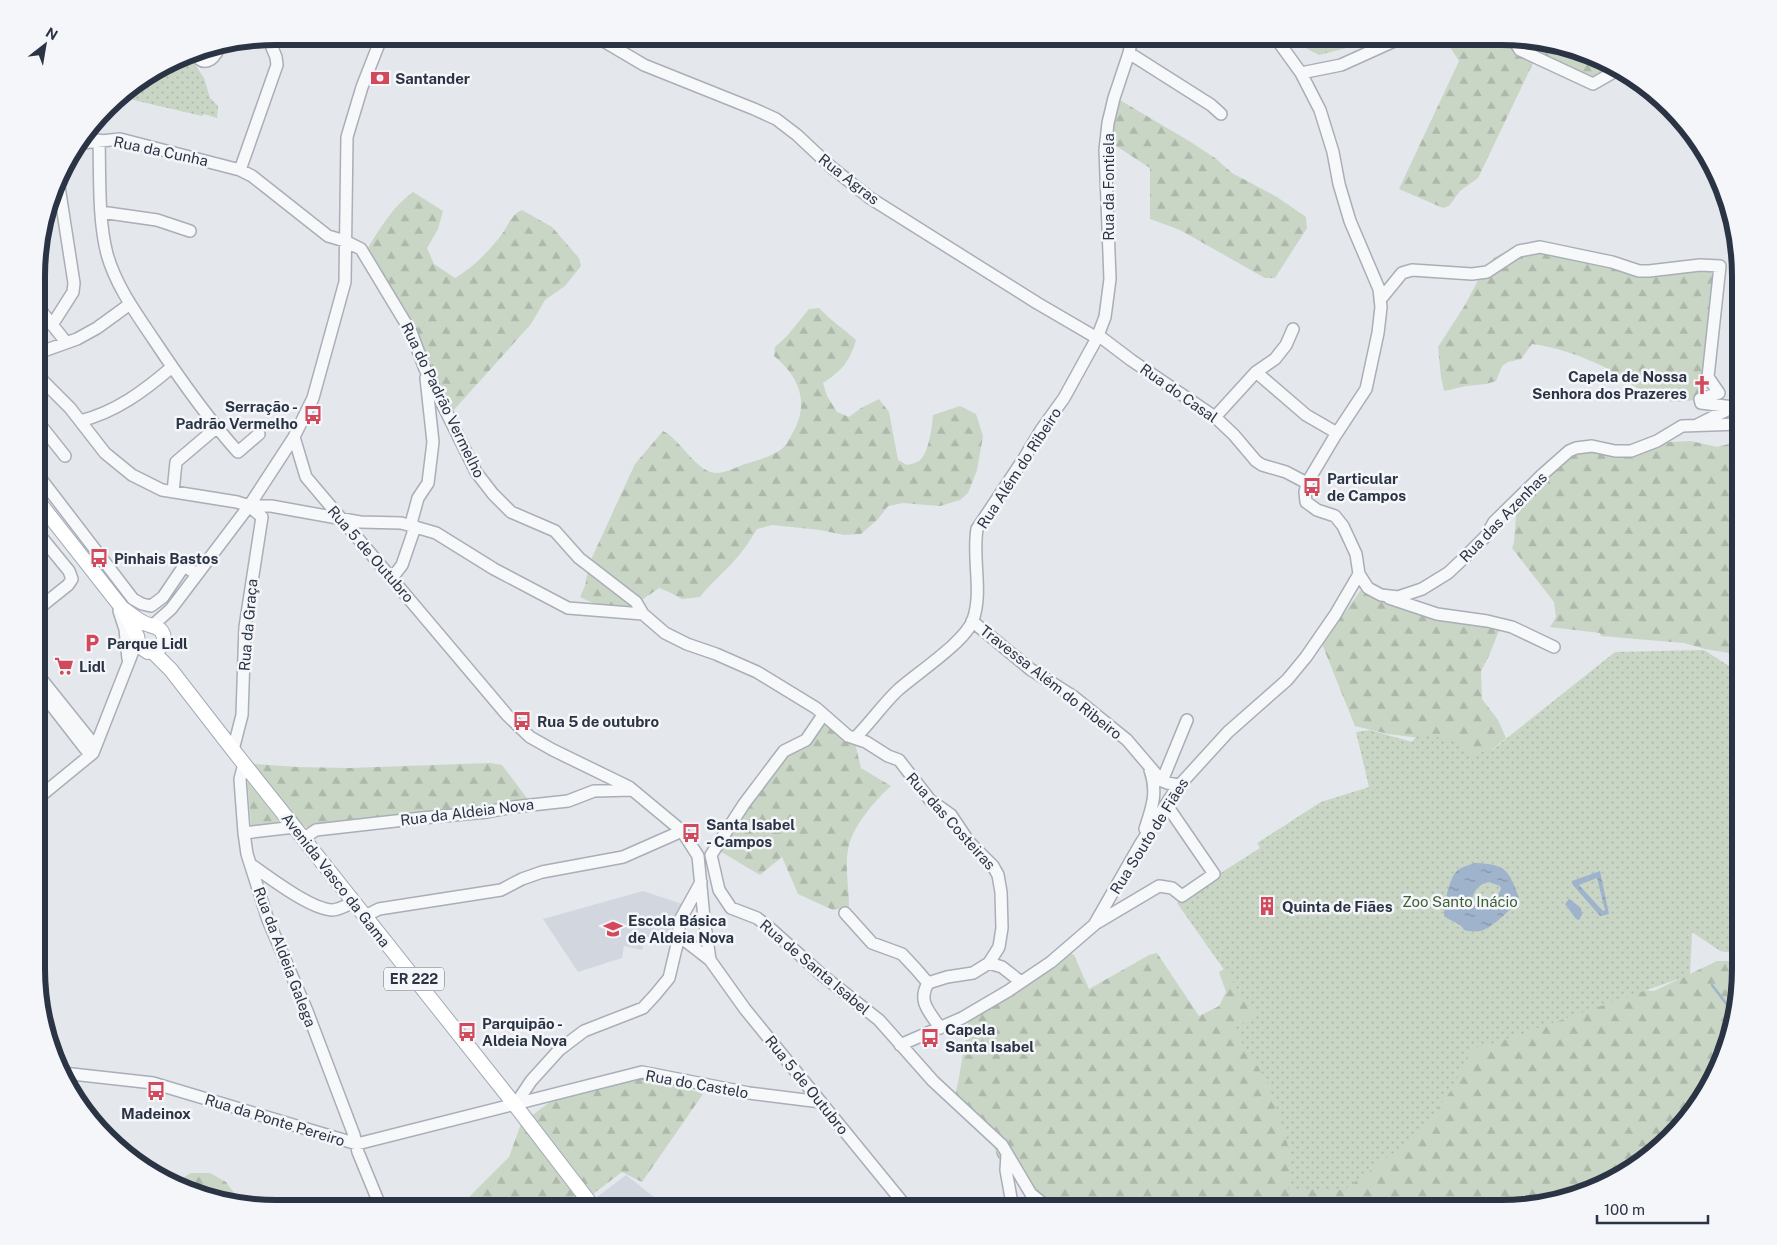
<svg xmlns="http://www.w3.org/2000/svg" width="1777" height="1245" font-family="'Public Sans',sans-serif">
<defs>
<pattern id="forest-firs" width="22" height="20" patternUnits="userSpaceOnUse" patternTransform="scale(1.25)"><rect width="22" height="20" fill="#c9d6c5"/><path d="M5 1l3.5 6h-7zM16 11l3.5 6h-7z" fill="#adb8ab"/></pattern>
<pattern id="park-dots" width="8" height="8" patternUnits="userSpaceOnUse" patternTransform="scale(1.25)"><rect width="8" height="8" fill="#c9d6c5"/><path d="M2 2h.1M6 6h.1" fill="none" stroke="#adb8ab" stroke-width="1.8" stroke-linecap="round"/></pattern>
<pattern id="water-ripples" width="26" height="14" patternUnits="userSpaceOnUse" patternTransform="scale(1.25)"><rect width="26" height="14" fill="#9fb4cc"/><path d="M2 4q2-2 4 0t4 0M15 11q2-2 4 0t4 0" fill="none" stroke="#8293a7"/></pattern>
</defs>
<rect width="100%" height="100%" fill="#e4e7ec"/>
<path fill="#d2d6de" d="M643 891 685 905 673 944 646 937 642 950 624 946 622 958 578 972 543 919Z
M626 1175 668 1208H605L597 1197Z"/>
<path fill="url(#forest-firs)" d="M1285 37H1390L1319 55Z
M1484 37H1516L1578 49 1627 75 1619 77 1593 89 1565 78 1534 61 1478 178 1460 191 1449 206 1443 208 1399 189 1459 61 1448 44 1473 41Z
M1108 93 1189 141 1215 158 1232 173 1277 197 1306 217 1307 228 1275 278H1265L1180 230 1150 219V168L1110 142C1110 129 1105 103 1108 93Z
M413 192 443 211 438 229 427 248 434 264 455 278C474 267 489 251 502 234 509 224 511 215 522 210L552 227 579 258 581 266 565 286 545 300 531 324 452 412 397 297 365 253C378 231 392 207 413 192Z
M1518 246 1651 274 1709 267 1720 294 1708 369 1703 391 1698 399C1651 411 1635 381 1598 364 1576 354 1555 347 1532 344L1521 359 1508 362 1502 366 1496 381 1486 384 1466 386 1444 391 1441 377 1438 347 1465 305 1485 267 1495 257Z
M819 308C830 320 844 329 856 340 849 363 842 370 823 383L827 396 837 412 849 417 861 408 879 399 889 412 898 460 907 465C911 464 916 463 919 461 929 454 932 426 933 415L960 406 976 414 983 436 977 470 968 493 960 500 940 506 903 503 888 506 878 519 861 534 844 535 820 530 772 525 757 529C750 540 743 552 733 562 722 574 710 584 700 597L682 599 669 592 659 588C651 594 631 608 621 609 607 609 592 603 580 597L585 586 589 564 635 464 663 431C680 439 697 473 716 473 726 473 736 467 745 464 758 460 774 456 784 447 787 443 790 438 792 434 810 404 800 377 774 356L775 347 787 336 809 309Z
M1691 441 1717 447 1740 441V655L1705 649 1684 643 1601 636 1600 633 1550 627 1556 617 1554 602 1512 548 1514 543 1517 501 1535 472 1548 461 1559 453 1575 447 1643 451 1670 442Z
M1366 583 1435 616 1500 628 1488 658 1481 671 1482 699 1498 720 1506 738 1466 771 1444 741 1388 734 1355 726 1322 644Z
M820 717 854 739 861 768 891 786C876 799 854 825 849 845 844 864 849 887 849 907L833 910 798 894 782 857 760 875 718 850 771 776Z
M490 763 502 765 530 802 460 811 306 827 251 825 247 778 255 764 297 767 349 768Z
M1065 951 1074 955 1089 989 1149 955 1157 953 1199 1016 1219 1006 1226 992 1219 972 1243 957 1654 991 1717 961H1740V984L1728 1046 1691 1115 1607 1184 1501 1209H1051L1005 1167 997 1156 993 1143 978 1131 953 1105 958 1083 970 1013Z
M638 1078 681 1086 703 1094 642 1182 622 1172 593 1194 604 1208H464L461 1205 509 1157 521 1124 551 1101Z
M191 1173H210L226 1182 242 1204 199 1196 171 1181 179 1180Z
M798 1198 817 1204 825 1208H782Z"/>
<path fill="url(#park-dots)" d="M189 53 188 54 204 78 210 98 218 106 217 118 204 114 202 116 129 99 132 87 185 54Z
M1704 650 1740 673V954L1720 951 1692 932 1690 975 1498 1042 1470 1049 1453 1088 1421 1131 1400 1148 1344 1190 1288 1189 1291 1156 1281 1122 1267 1081 1233 1029 1256 1015 1177 903 1183 897 1260 848 1257 843 1321 802 1369 787 1356 732 1370 730 1412 742 1419 734 1461 741 1467 755 1492 750 1615 652Z"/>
<path fill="url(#water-ripples)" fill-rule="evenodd" d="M1475 863C1507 864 1508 870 1519 897 1515 907 1491 929 1480 931 1475 932 1469 931 1464 930 1460 922 1451 922 1444 916 1444 905 1449 878 1457 871 1461 867 1470 865 1475 863ZM1489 882 1500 886 1501 889C1498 894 1496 901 1492 904 1485 911 1474 909 1471 901 1475 890 1477 885 1489 882Z
M1600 871 1609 914 1600 916 1572 884V881ZM1597 878 1605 910 1603 911 1579 885Z
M1569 899 1571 900 1581 908 1582 915 1579 920 1576 919 1565 904Z"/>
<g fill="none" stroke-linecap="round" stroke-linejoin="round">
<path stroke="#9fb4cc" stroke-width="2.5" d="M1712 985 1734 1014"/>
<g stroke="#a9aeb7" stroke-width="14">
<path id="minor" d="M595 36 644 65 754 109 776 119 797 135 830 166 870 198 1037 303 1097 338
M1512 37 1520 50 1593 84 1614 72 1611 66
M194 52C203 68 213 61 219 48
M1129 53 1211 105 1221 114
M1301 73 1341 65 1403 37
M99 140C100 176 98 219 107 254 116 286 136 313 154 340 180 379 207 418 238 452L259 434
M82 143 120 139 240 170 252 176 328 236 345 241 361 249 411 332 425 369 476 472 493 494 511 512 555 531 579 558 636 602 643 614 665 633 687 644 716 654 757 672 816 708 848 736 866 742 888 756 899 760 930 800 951 815 969 842 993 866 998 875 1001 892 1002 928 999 947 989 963 973 973 947 977 928 983C917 1002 930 1012 940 1028
M240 170 277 65 276 57 268 38
M101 212 157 220 190 231
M1380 300 1402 273 1412 270 1472 274 1487 272 1519 251 1540 247 1612 262 1639 271H1649L1700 265 1720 266 1708 377 1719 393 1700 399 1701 403 1733 407 1697 425
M38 307 66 342
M52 325 73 292 74 283 58 180
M1098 335 1131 360 1215 417 1234 435 1256 461 1262 465 1286 472 1307 483
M38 353 77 339 97 328 130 304
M39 353V367L41 379 70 408 105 453 132 475 162 490 237 502 249 506 262 517 245 627 242 715 233 750
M1256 372 1306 415 1337 433
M1215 417 1256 372 1275 359 1286 345 1293 329
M80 421C116 412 144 391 172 367
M38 422 65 456
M294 437 306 477 507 715 530 737 553 750 629 787 682 831 698 856 704 918 710 960 745 1009 908 1209
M38 475 133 599 142 604 151 606 163 597 184 566 197 574
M173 492 176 462 216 428
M249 506H271L360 522 401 523 412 526 436 533 494 569 568 608 643 614
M38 533 69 571 72 579 68 585 38 609
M1359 574 1368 588 1381 595 1398 597 1422 589 1448 573 1464 558 1486 536 1494 522 1543 474 1569 451 1576 448 1592 446 1615 451H1631L1657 441 1682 426 1740 424
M392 578 402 565 413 533 412 520 418 498 428 483 433 442 426 378
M1389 598 1437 614 1487 621 1512 627 1554 647
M119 611 125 629 128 659
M972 621 1030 669 1074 697 1127 740 1162 781 1167 783 1179 785
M153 625 171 609 249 506 294 437 313 398 345 282 347 137 362 87 382 36
M38 675 95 746
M38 688 90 755
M855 738C870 723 883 704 898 690 917 673 965 642 973 620 983 591 972 559 977 529L1023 460 1041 430 1064 398 1097 338 1105 317 1110 279 1105 150 1108 123 1114 98 1129 53 1132 37
M244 764 240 779 244 833 247 854 268 920 307 1011 354 1135 358 1152 381 1208
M1162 781 1187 720
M38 798 93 753 137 641
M1145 829C1152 807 1158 793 1150 770
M244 833 295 827
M304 838 316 830 422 818 487 812 513 807 568 801 594 791 632 790
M711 855 719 890 731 908 757 918 771 929 822 975 879 1020 933 1081 1002 1145 1031 1194 1050 1209
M711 855 744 804 784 751 806 740 823 715
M250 864C269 877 310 909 332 910 339 910 347 905 354 902
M845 913 872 943 902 954 916 969 928 983
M365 916 379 909 501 890 522 879 542 872 623 857 682 831
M1095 924 1159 886 1172 888 1182 896 1214 874 1166 804
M679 936 710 960
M989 963 1002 967 1021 982
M900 1045 962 1018 1008 991 1051 962 1094 925 1141 843 1176 789 1228 732 1287 680 1306 657 1335 615 1359 574 1356 554 1343 526 1335 516 1317 510 1306 502 1305 492 1307 483 1335 436 1366 389 1378 333 1381 307 1379 289 1350 221 1339 184 1333 152 1320 110 1301 73 1275 37
M63 1073 153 1083 357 1144 642 1072 749 1093 821 1102
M515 1105 531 1081 559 1050 584 1031 643 1008 655 995 669 978 679 936V922L701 882
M1007 1154 1006 1170 1013 1209"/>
</g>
<g stroke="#a3abb8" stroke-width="16">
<path id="major" d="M38 501 122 608 137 636 139 646 148 652 158 650 164 641C164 625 153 628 142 622 135 618 129 613 122 608
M153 652 171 670 233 750 515 1105 594 1208"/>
</g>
<use href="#minor" stroke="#f7f8fa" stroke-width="11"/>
<use href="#major" stroke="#fff" stroke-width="14"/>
</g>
<defs>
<g id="bank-bare" transform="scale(1.5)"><path d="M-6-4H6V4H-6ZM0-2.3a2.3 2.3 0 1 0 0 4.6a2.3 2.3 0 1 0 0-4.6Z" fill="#d1495b" stroke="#f4f6f9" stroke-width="2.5" paint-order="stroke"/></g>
<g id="church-bare" transform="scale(1.5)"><path d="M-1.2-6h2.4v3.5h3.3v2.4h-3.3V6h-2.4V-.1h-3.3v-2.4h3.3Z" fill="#d1495b" stroke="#f4f6f9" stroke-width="2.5" paint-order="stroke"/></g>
<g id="bus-bare" transform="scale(1.5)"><path d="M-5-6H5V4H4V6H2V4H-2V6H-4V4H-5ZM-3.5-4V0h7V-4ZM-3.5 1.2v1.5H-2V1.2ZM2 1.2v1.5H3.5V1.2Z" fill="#d1495b" stroke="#f4f6f9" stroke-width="2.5" paint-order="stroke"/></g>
<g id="parking-bare" transform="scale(1.5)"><path d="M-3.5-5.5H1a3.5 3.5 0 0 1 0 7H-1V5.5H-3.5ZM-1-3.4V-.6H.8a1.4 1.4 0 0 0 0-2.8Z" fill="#d1495b" stroke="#f4f6f9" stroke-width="2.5" paint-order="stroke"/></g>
<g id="supermarket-bare" transform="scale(1.5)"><path d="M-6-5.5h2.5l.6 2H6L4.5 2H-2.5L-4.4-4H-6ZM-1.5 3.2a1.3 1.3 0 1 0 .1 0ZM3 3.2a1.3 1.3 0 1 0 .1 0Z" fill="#d1495b" stroke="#f4f6f9" stroke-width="2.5" paint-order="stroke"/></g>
<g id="building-bare" transform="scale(1.5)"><path d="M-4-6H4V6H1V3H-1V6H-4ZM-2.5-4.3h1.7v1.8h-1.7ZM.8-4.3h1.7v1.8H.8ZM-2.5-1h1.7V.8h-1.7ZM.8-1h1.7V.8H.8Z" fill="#d1495b" stroke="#f4f6f9" stroke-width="2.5" paint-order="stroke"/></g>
<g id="school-bare" transform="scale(1.5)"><path d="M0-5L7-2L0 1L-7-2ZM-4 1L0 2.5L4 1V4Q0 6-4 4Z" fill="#d1495b" stroke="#f4f6f9" stroke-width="2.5" paint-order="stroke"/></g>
</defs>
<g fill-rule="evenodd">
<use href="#bank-bare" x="380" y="78"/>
<use href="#church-bare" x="1702" y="385"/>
<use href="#bus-bare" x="313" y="415"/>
<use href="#bus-bare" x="1312" y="487"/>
<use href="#bus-bare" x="99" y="558"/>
<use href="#parking-bare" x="92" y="643"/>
<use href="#supermarket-bare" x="64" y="666"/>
<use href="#bus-bare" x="522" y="721"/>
<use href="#bus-bare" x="691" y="833"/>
<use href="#building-bare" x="1267" y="906"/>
<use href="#school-bare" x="613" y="929"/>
<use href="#bus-bare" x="467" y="1032"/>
<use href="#bus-bare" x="930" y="1038"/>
<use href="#bus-bare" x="156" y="1091"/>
</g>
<g text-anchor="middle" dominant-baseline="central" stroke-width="5" stroke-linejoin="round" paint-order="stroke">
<rect fill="#f4f6f9" stroke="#676e7b" stroke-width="1" x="384" y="967.5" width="60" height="23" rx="4"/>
<g font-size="14" font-weight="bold" fill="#2b3445">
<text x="414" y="979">ER 222</text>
</g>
<g font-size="15" font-weight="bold" fill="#2b3445" stroke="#f4f6f9" text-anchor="start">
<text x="395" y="78">Santander</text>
<text x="1687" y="376" text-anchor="end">Capela de Nossa<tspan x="1687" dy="17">Senhora dos Prazeres</tspan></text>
<text x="298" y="406" text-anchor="end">Serração -<tspan x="298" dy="17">Padrão Vermelho</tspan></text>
<text x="1327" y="478">Particular<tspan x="1327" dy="17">de Campos</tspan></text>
<text x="114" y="558">Pinhais Bastos</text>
<text x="107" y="643">Parque Lidl</text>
<text x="79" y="666">Lidl</text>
<text x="537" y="721">Rua 5 de outubro</text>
<text x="706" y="824">Santa Isabel<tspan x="706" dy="17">- Campos</tspan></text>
<text x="1282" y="906">Quinta de Fiães</text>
<text x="628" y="920">Escola Básica<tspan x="628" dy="17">de Aldeia Nova</tspan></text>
<text x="482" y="1023">Parquipão -<tspan x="482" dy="17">Aldeia Nova</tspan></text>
<text x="945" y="1029">Capela<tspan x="945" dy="17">Santa Isabel</tspan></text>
<text x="156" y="1113" text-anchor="middle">Madeinox</text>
</g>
<g font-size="15" fill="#2b3445" stroke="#f4f6f9">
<text transform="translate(161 151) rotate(12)">Rua da Cunha</text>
<text transform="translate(849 179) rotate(38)">Rua Agras</text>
<text transform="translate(1108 187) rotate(-90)">Rua da Fontiela</text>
<text transform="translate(1179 393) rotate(35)">Rua do Casal</text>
<text transform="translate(443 400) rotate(64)">Rua do Padrão Vermelho</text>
<text transform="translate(1019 468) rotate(-57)">Rua Além do Ribeiro</text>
<text transform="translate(1503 517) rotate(-46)">Rua das Azenhas</text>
<text transform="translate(371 554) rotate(49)">Rua 5 de Outubro</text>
<text transform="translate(248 625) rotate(-85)">Rua da Graça</text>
<text transform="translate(1051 682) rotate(38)">Travessa Além do Ribeiro</text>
<text transform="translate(467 812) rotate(-7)">Rua da Aldeia Nova</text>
<text transform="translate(951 821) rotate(48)">Rua das Costeiras</text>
<text transform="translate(1149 836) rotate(-58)">Rua Souto de Fiães</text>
<text transform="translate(336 880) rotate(52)">Avenida Vasco da Gama</text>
<text transform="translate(285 957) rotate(69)">Rua da Aldeia Galega</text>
<text transform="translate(815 967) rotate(40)">Rua de Santa Isabel</text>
<text transform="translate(697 1084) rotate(10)">Rua do Castelo</text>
<text transform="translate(807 1085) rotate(51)">Rua 5 de Outubro</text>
<text transform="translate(275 1120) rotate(17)">Rua da Ponte Pereiro</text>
</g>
<g font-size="15" fill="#3f6138" stroke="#f4f6f9">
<text x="1460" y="901">Zoo Santo Inácio</text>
</g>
</g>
<path d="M0 0H1777V1245H0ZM276 45H1501A231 231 0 0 1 1732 276V969A231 231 0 0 1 1501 1200H276A231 231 0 0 1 45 969V276A231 231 0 0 1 276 45Z" fill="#f4f6f9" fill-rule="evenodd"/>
<path fill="none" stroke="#2b3445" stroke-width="6" d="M276 45H1501A231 231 0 0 1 1732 276V969A231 231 0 0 1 1501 1200H276A231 231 0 0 1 45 969V276A231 231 0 0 1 276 45Z"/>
<g transform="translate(45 45) rotate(31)" stroke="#f4f6f9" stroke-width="4" paint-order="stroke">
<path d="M0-4L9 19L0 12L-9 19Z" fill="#2b3445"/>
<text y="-8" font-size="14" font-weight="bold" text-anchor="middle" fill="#2b3445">N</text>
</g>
<path d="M1597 1215v8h111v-8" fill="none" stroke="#2b3445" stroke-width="2.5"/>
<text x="1604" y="1215" font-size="15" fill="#2b3445" stroke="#f4f6f9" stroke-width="4" paint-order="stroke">100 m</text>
</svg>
